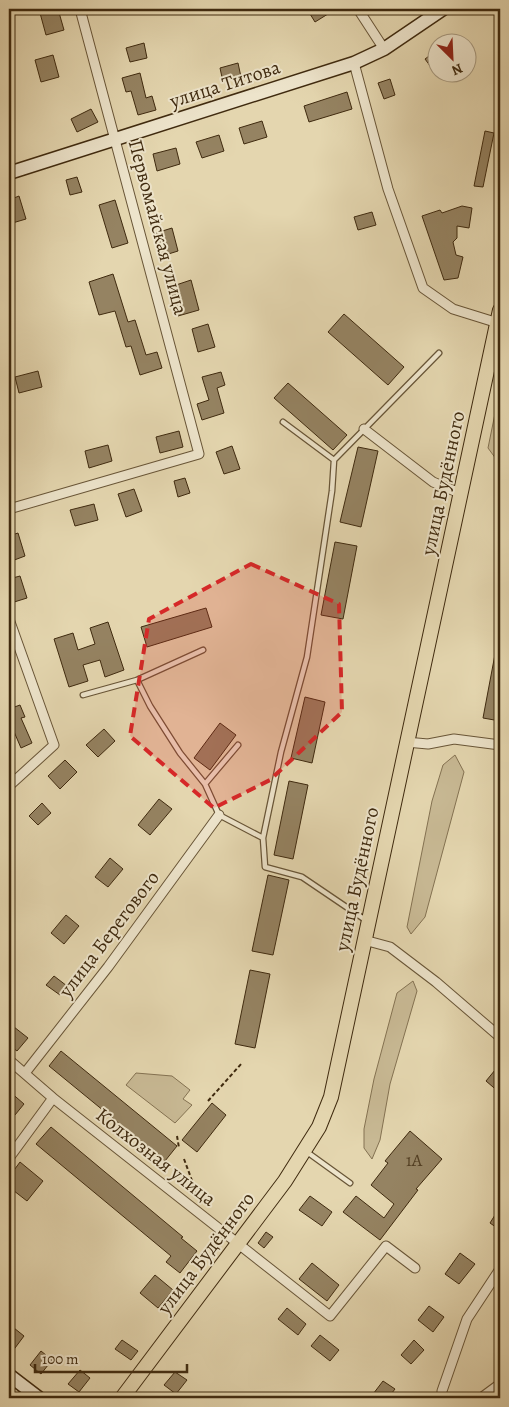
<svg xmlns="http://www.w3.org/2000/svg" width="509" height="1407" font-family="Alegreya,serif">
<rect width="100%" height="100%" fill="#e4d6af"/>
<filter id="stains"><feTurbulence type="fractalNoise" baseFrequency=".004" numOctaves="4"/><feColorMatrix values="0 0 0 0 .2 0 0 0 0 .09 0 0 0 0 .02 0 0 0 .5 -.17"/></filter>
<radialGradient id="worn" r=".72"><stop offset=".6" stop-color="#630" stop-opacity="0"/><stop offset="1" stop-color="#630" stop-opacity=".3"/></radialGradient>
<path fill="#c8b994" stroke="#847252" d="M500 389V463H499L488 448Z
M455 755 464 772 425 917 411 934 407 927 432 801 443 765Z
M413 981 417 991 390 1084 380 1140 372 1159 364 1148V1129L374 1079 397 993Z
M136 1073 172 1076 190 1090 183 1099 192 1105 175 1123 126 1085Z"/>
<path fill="#958362" stroke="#3f2a0f" d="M58 9 64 30 46 35 40 13Z
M307 9H336L315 22Z
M144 43 147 58 130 62 126 48Z
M436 51V74L425 59Z
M53 55 59 77 41 82 35 60Z
M238 63 241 77 223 82 220 68Z
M140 73 146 98 152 96 156 110 138 115 131 91 126 92 122 78Z
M390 79 395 95 384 99 378 83Z
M347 92 352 109 309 122 304 106Z
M91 109 98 122 77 132 71 119Z
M262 121 267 137 244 144 239 128Z
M485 131 494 133 483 187 474 186Z
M219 135 224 151 202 158 196 142Z
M176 148 180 164 157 171 153 154Z
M77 177 82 192 70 195 66 180Z
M19 196 26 219 9 224V200Z
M115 200 128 243 112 248 99 205Z
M462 206 472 208 469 228 457 226V238L453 242 456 255 463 257 458 278 444 280 422 216 440 210 442 213Z
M372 212 376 225 358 230 354 217Z
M172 228 178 251 162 256 156 233Z
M113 274 128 322 135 320 146 355 157 352 162 368 140 375 131 346 126 347 115 311 99 315 89 282Z
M191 280 199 310 178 316 170 287Z
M344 314 404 367 388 385 328 332Z
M208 324 215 347 198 352 192 329Z
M38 371 42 387 19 393 15 377Z
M221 372 225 385 217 388 224 413 202 420 197 404 209 400 202 377Z
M288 383 347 435 333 450 274 398Z
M179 431 183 447 160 453 156 437Z
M108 445 112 461 89 468 85 451Z
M232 446 240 469 224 474 216 452Z
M358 447 378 451 361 527 340 522Z
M185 478 190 493 178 497 174 481Z
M134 489 142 511 126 517 118 494Z
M94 504 98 520 75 526 70 510Z
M18 533 25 556 9 562V536Z
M335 542 357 546 343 619 321 615Z
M20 576 27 598 11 603 9 579Z
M206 608 212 627 147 647 141 627Z
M108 622 124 670 105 677 100 660 83 665 88 681 69 687 54 639 73 633 78 650 95 644 90 628Z
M496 649H500V721L483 718Z
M305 697 325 702 312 763 291 758Z
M20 705 25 717 21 718 32 743 21 748 9 720V709Z
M220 723 236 735 210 770 194 758Z
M104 729 115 741 98 757 86 745Z
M65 760 77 772 60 789 48 776Z
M289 781 308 785 293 859 274 855Z
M159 799 172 809 150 835 138 825Z
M42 803 51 813 38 825 29 816Z
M110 858 123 869 108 887 95 877Z
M268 875 289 880 273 955 252 951Z
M66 915 79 926 64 944 51 933Z
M250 970 270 974 255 1048 235 1044Z
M54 976 67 986 60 995 46 985Z
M9 1023 28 1038 17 1051 9 1045Z
M61 1051 177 1146 165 1161 49 1066Z
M500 1064V1093L486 1081Z
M9 1091 24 1104 15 1115 9 1111Z
M212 1103 226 1115 197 1152 182 1140Z
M51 1127 183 1237 181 1238 197 1251 180 1273 166 1262 171 1256 36 1144Z
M410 1131 442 1159 416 1189 418 1190 380 1240 343 1212 356 1196 384 1218 394 1204 371 1185 388 1163 385 1161Z
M20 1162 43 1181 27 1201 9 1187V1177Z
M310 1196 332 1212 322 1226 299 1210Z
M500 1207V1230L490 1223Z
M266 1232 273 1237 264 1248 258 1243Z
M460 1253 475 1264 459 1284 445 1274Z
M312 1263 339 1285 327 1301 299 1279Z
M155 1275 173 1290 158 1308 140 1293Z
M429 1306 444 1317 433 1332 418 1320Z
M287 1308 306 1324 298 1335 278 1319Z
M14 1328 24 1336 9 1356V1335Z
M320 1335 339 1350 330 1361 311 1346Z
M122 1340 138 1351 131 1360 115 1349Z
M414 1340 424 1350 411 1364 401 1355Z
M41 1351 52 1360 41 1374 30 1365Z
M80 1370 90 1378 79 1392 68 1384Z
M175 1372 187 1380 176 1394 164 1385Z
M383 1381 395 1389 388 1398H370Z"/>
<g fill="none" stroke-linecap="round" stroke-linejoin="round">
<g stroke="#685537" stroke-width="7">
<path id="lane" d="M334 460 439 353
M137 680 150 706 180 753 205 784 219 815 263 838 265 867 302 877 367 921
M83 695 137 680 203 650
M205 784 238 745
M263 838 281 752 307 657 332 491 334 460 283 422
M307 1152 350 1183"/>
</g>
<g stroke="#685537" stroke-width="11">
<path id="street" d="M358 9 384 49
M354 63 388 189 423 288 453 309 498 323
M364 429 433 482 462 494
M9 509 199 454 80 9
M9 619 54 745 9 786
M406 742 428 744 454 739 500 745
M364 940 390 947 436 982 500 1037
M9 1060 53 1098 330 1316 386 1246 415 1268
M25 1073 108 967 219 815
M9 1158 53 1098
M442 1398V1391L467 1319 500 1269
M481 1398 500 1384"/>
</g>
<g stroke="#3f2a0f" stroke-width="15">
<path id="secondary" d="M9 173 354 63 384 49 443 9
M9 1375 39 1398"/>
</g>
<g stroke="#3f2a0f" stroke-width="16">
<path id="primary" d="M122 1398 285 1181 319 1127 331 1097 500 310"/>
</g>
<path stroke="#3f2a0f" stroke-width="2" stroke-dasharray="4 2.5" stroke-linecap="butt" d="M208 1101 242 1063
M177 1136 179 1148
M184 1159 194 1186 195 1197"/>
<use href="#lane" stroke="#ede4cb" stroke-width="4.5"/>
<use href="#street" stroke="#ede4cb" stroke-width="9"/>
<use href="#secondary" stroke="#ede4cb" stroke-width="12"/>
<use href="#primary" stroke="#e4d6af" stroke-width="14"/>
</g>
<path fill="#d62828" fill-opacity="0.2" stroke="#d62828" stroke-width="4" stroke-dasharray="10 6" stroke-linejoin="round" d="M251 564 339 604 342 712 270 780 214 808 130 736 149 619Z"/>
<g text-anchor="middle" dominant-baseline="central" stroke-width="4" stroke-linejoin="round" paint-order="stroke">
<g font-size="18" fill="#544024">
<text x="414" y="1160">1А</text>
</g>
<g font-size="20" fill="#3f2a0f" stroke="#ede4cb">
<text transform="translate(225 84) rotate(-18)">улица Титова</text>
<text transform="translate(158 227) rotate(75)">Первомайская улица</text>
<text transform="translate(443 483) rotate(-78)">улица Будённого</text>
<text transform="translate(357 879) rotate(-78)">улица Будённого</text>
<text transform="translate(109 934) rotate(-53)">улица Берегового</text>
<text transform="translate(156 1157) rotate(38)">Колхозная улица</text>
<text transform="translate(206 1253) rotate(-53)">улица Будённого</text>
</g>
</g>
<rect width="509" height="1407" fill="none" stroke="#e4d6af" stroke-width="30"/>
<rect x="10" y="10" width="489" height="1387" fill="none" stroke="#3f2a0f" stroke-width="2.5"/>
<rect x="15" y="15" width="479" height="1377" fill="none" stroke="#3f2a0f"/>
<g transform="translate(452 58) rotate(156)"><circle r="24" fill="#ede4cb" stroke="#a79a80"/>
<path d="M0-4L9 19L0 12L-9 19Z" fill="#8f2418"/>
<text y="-8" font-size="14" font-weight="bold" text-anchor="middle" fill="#3f2a0f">N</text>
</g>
<path d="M35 1364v8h152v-8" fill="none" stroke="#3f2a0f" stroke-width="2.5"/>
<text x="42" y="1364" font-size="15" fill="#3f2a0f" stroke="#ede4cb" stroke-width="4" paint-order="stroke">100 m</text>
<rect width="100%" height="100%" filter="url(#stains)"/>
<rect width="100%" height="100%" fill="url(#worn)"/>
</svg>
